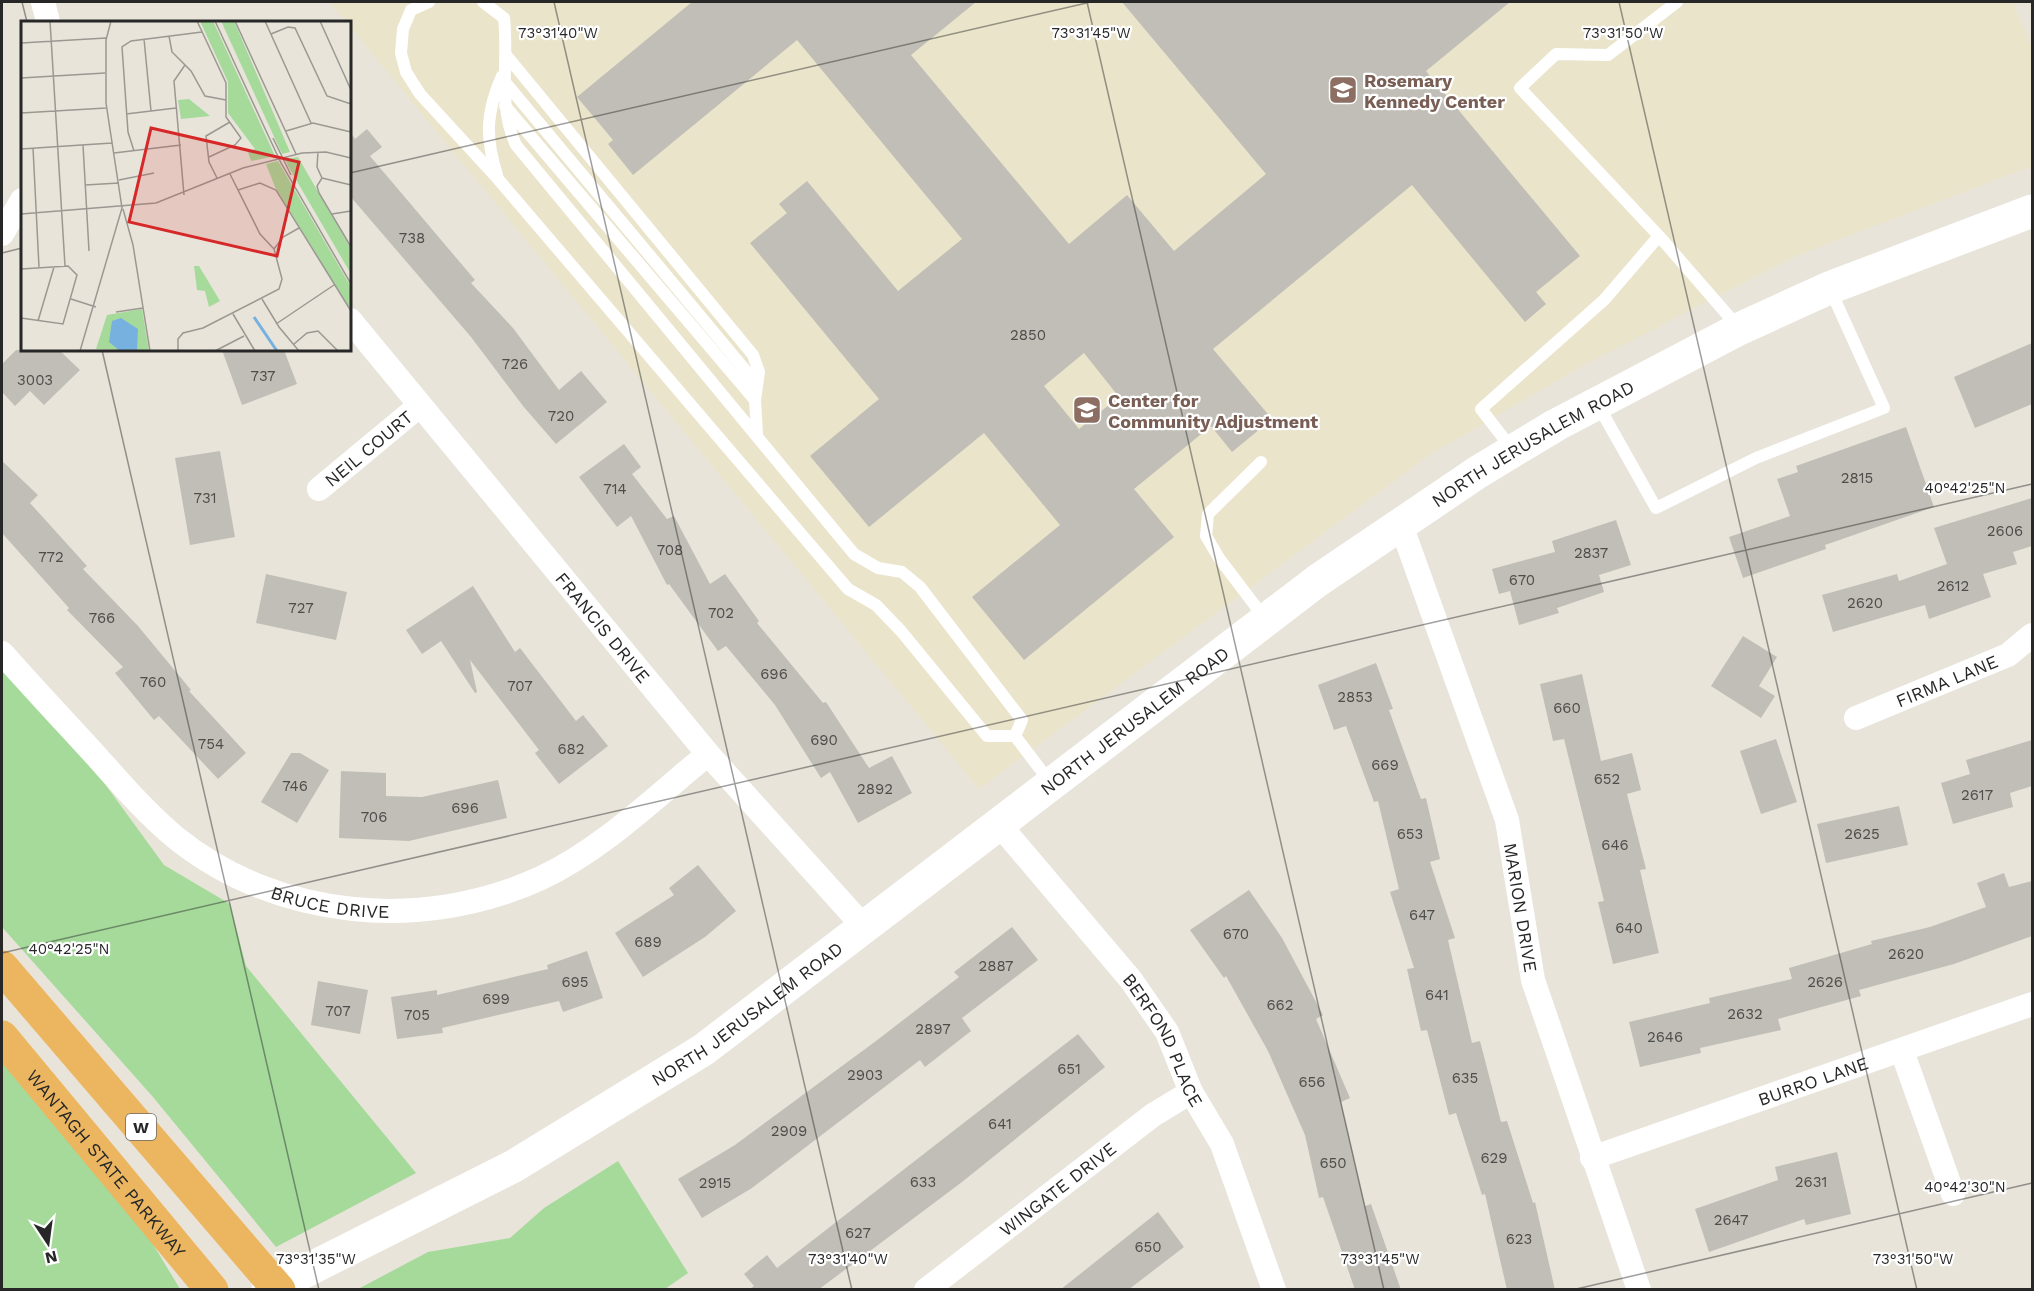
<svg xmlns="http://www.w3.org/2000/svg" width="2034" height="1291" font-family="'Work Sans',sans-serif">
<rect width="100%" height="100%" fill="#e8e4da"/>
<path fill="#e9e4ca" d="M329 2H2013L2032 47V166L1796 256 1586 364 1428 456 979 789 350 27V22H346Z"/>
<path fill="#a5da9b" d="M2 667 86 758 164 865 230 904 246 966 416 1173 276 1247 153 1097 2 927Z
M2 1062 133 1211 180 1289H2Z
M618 1161 688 1273 665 1289H358L428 1252 510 1238 544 1208Z"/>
<path fill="#c0beb6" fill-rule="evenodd" d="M692 2H976L911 55 1069 244 1127 195 1174 251 1266 174 1122 2H1510L1426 71 1580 256 1536 292 1546 304 1525 322 1412 185 1213 349 1272 419 1232 452 1211 426 1134 489 1174 537 1024 660 972 597 1060 525 984 433 869 527 810 456 879 399 750 243 787 213 779 204 807 181 898 291 962 239 797 40 633 175 608 144 613 140 577 97ZM1084 353 1119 397 1079 429 1044 386Z
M367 129 382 147 370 156 475 280 471 283 513 328 559 390 581 371 607 402 556 444 523 406 471 337 350 196V132L355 139Z
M2032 343V404L1975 428 1954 377Z
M16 350H59L80 370 44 405 30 391 15 406 2 392V364Z
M222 350H284L297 384 242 405Z
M1906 427 1934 507 1825 545 1826 549 1743 578 1729 537 1790 516 1777 479 1798 472 1796 466Z
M624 444 641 467 632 474 667 519 674 516 710 584 725 574 759 621 757 623 823 703 826 702 869 768 892 756 912 793 858 823 830 772 821 778 775 705 726 646 718 651 669 584 667 585 631 516 617 527 579 477Z
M220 451 235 537 190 545 175 458Z
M2 461 38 495 30 503 87 566 83 569 138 626 191 690 189 691 246 753 218 779 159 716 154 720 115 673 123 667 67 610 69 608 2 533Z
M2032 498V546L2013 552 2017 564 1983 574 1991 597 1929 619 1925 605 1833 632 1822 595 1897 574 1899 581 1947 564 1934 528Z
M1616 520 1631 565 1599 575 1604 592 1557 608 1559 613 1519 625 1510 591 1499 594 1492 569 1555 552 1552 541Z
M266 574 347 592 336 640 256 623Z
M473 586 515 652 520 648 576 721 583 715 608 746 559 784 535 753 539 750 470 660 477 692 475 693 441 641 422 654 406 630Z
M1743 636 1777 657 1759 686 1775 696 1761 718 1711 686Z
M1376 663 1393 709 1389 710 1421 799 1426 798 1440 859 1430 862 1455 938 1448 940 1472 1043 1480 1041 1501 1122 1507 1121 1533 1203 1535 1202 1555 1290H1507L1485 1194 1482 1195 1456 1113 1449 1115 1427 1030 1421 1031 1407 969 1414 968 1390 892 1399 889 1378 801 1374 802 1346 726 1334 730 1318 685Z
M1582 674 1601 761 1632 753 1641 790 1627 794 1646 869 1640 870 1659 953 1613 964 1598 902 1604 901 1564 739 1553 741 1540 684Z
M1776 739 1797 802 1761 814 1740 751Z
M2032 740V786L2010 793 2013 807 1953 824 1941 783 1970 774 1966 760Z
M291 753H300L329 770 297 823 261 802Z
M341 771 386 773V796L422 797 498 780 507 818 409 841 339 838Z
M1899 806 1908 845 1826 863 1817 824Z
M698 865 736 911 705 937 643 977 615 933 674 895 669 888Z
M2004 873 2009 887 2032 881V936L1954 964 1859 990 1861 996 1778 1019 1781 1030 1700 1048 1701 1053 1640 1067 1629 1022 1710 1003 1709 998 1792 979 1789 968 1872 944 1871 941 1930 927 1986 907 1977 883Z
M1249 890 1282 938 1323 1015 1316 1019 1350 1098 1341 1102 1365 1206 1371 1204 1401 1290H1355L1323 1197 1319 1198 1305 1135 1268 1051 1226 976 1224 978 1190 930Z
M1012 927 1038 960 962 1018 971 1031 925 1067 920 1060 752 1188 702 1218 678 1179 735 1145 876 1041 959 977 954 972Z
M587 951 603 998 563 1012 559 1001 442 1028 443 1033 397 1039 391 997 437 990V995L548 969 547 965Z
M318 981 368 990 360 1034 311 1025Z
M1078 1034 1105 1067 962 1182 818 1290H749L754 1286 744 1274 767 1255 777 1268Z
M1837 1152 1851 1214 1806 1225 1804 1219 1709 1252 1695 1209 1778 1180 1775 1167Z
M1158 1212 1184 1247 1128 1290H1060Z"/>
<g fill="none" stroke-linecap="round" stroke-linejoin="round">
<path stroke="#fff" stroke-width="12" d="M429 2 411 10 403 29 401 53 406 72 420 94 498 179 848 589 876 605 901 631 987 736H1015
M483 2 504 18C509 61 497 104 516 145L854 554 878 568 902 572 920 587 1022 720 1015 736
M1677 2 1608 55 1556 54 1520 88 1659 236 1739 328
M506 55 753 355 759 372 755 400 757 434
M505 82 757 384
M505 106 755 400
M497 175C485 137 486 112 502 76
M1598 405 1656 508 1756 458 1884 408 1830 289
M1512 449 1481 409 1604 300 1659 236
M1261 462 1208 514 1206 536 1219 558 1266 620
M1015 736 1050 782"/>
<g stroke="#fff" stroke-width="24">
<path d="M43 2 48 22"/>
<path d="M2 234 22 200"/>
<path id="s1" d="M350 320 708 754 864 927"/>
<path id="s2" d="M319 489 419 406"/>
<path id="s3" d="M1401 525 1507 820 1533 980 1639 1290"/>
<path id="s4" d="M2 653C33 688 65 722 97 757 122 785 147 814 176 838 278 920 424 932 541 878 603 849 655 797 708 754"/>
<path id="s5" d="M1856 718 2008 655 2032 635"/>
<path id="s6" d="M998 823 1131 980 1167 1032 1191 1092 1222 1144 1274 1290"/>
<path d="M1902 1051 1953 1194"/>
<path id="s7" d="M1592 1158 2032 1004"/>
<path id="s8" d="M926 1290 1153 1115 1191 1092"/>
</g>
<path stroke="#fff" stroke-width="33" id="s9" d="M268 1290 514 1166 703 1050 1317 581 1478 472 1556 425 1739 329 1829 288 2032 211"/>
<g stroke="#ecb660" stroke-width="33">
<path d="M2 967 279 1290"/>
<path id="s10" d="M2 1037 212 1290"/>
</g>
</g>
<path fill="none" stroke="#272727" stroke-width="1.5" stroke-opacity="0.45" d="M22 2 27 22M554 2 852 1290M1087 2 1384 1290M1619 2 1917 1290M350 173 1091 2M2 253 22 248M102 350 319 1290M2 953 2032 484M1572 1290 2032 1183"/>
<defs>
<g id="school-square" transform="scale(1.5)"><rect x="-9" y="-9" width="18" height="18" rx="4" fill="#8d6e63" stroke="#fff"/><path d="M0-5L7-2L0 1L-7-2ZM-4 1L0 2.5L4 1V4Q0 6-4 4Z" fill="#fff"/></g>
</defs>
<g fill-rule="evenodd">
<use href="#school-square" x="1343" y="90"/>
<use href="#school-square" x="1087" y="410"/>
</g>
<g text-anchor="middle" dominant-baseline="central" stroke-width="4.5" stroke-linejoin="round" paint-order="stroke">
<g font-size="15" fill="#4d4d4b">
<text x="412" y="238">738</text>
<text x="1028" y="335">2850</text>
<text x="515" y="364">726</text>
<text x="263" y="376">737</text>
<text x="35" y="380">3003</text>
<text x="561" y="416">720</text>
<text x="1857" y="478">2815</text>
<text x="615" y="489">714</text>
<text x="205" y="498">731</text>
<text x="2005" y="531">2606</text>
<text x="670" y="550">708</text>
<text x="1591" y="553">2837</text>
<text x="51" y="557">772</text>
<text x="1522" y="580">670</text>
<text x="1953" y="586">2612</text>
<text x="1865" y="603">2620</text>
<text x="301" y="608">727</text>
<text x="721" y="613">702</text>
<text x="102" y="618">766</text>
<text x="774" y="674">696</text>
<text x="153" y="682">760</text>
<text x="520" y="686">707</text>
<text x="1355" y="697">2853</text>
<text x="1567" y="708">660</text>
<text x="824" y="740">690</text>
<text x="211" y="744">754</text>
<text x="571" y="749">682</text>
<text x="1385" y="765">669</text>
<text x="1607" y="779">652</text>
<text x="295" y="786">746</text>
<text x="875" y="789">2892</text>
<text x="1977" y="795">2617</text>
<text x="465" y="808">696</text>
<text x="374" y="817">706</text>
<text x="1410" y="834">653</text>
<text x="1862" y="834">2625</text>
<text x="1615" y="845">646</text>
<text x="1422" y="915">647</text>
<text x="1629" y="928">640</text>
<text x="1236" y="934">670</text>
<text x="648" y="942">689</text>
<text x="1906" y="954">2620</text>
<text x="996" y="966">2887</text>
<text x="575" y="982">695</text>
<text x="1825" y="982">2626</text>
<text x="1437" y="995">641</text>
<text x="496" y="999">699</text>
<text x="1280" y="1005">662</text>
<text x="338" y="1011">707</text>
<text x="1745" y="1014">2632</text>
<text x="417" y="1015">705</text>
<text x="933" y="1029">2897</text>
<text x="1665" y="1037">2646</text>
<text x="1069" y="1069">651</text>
<text x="865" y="1075">2903</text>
<text x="1465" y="1078">635</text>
<text x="1312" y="1082">656</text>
<text x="1000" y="1124">641</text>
<text x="789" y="1131">2909</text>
<text x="1494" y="1158">629</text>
<text x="1333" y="1163">650</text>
<text x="923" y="1182">633</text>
<text x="1811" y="1182">2631</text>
<text x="715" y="1183">2915</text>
<text x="1731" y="1220">2647</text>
<text x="858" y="1233">627</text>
<text x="1519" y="1239">623</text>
<text x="1148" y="1247">650</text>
</g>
<rect fill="#fff" stroke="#686868" stroke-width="1.5" x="126" y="1114" width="30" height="26" rx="4.5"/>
<g font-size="16" font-weight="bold" fill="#272727">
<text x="141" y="1127">W</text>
</g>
<g font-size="18" font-weight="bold" fill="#785e54" stroke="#fff" text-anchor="start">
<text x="1364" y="80">Rosemary<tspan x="1364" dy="21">Kennedy Center</tspan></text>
<text x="1108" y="400">Center for<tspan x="1108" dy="21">Community Adjustment</tspan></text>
</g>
<g font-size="18" fill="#272727" stroke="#fff">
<text stroke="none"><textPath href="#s9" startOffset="1526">NORTH JERUSALEM ROAD</textPath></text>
<text stroke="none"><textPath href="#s2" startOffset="64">NEIL COURT</textPath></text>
<text stroke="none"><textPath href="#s1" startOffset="398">FRANCIS DRIVE</textPath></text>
<text stroke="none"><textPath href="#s5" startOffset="98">FIRMA LANE</textPath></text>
<text stroke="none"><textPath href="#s9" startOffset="1040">NORTH JERUSALEM ROAD</textPath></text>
<text stroke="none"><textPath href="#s4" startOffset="424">BRUCE DRIVE</textPath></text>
<text stroke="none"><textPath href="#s3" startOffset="402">MARION DRIVE</textPath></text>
<text stroke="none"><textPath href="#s9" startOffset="554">NORTH JERUSALEM ROAD</textPath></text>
<text stroke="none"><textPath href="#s6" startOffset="274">BERFOND PLACE</textPath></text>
<text stroke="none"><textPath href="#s7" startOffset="234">BURRO LANE</textPath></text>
<text stroke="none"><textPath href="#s10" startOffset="164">WANTAGH STATE PARKWAY</textPath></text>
<text stroke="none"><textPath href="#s8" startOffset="166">WINGATE DRIVE</textPath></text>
</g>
</g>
<g transform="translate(21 21)">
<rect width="330" height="330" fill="#e8e4da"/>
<path d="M179 0H192L254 135 230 140 227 131 234 128 207 92V61ZM200 0H213L269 131 261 133ZM168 78 189 95 160 98 157 79ZM277 136 330 228V253L267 145 264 138ZM257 140 330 266V290L254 166 245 143ZM173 245H178L199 280 188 286 184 270 176 269ZM121 288 128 330 75 328 86 294Z" fill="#a5da9b"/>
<path d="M100 297 117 308 116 329 99 330 88 321 91 300Z" fill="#76b1e0"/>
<path fill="none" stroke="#76b1e0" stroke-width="3" d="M233 296 256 330"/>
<path fill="none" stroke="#9b9892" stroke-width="1.5" d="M29 0 44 245M176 0 205 62V96L220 117 214 124 188 136M194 0 260 142 330 263M214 0 275 133M244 0 290 102M299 0 330 69M250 13 267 6 274 7 306 75 330 83M148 15 151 31 170 50 184 75 205 79M123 18 130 90M0 22 85 17M0 57 84 52M0 92 85 87M105 93 155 87M265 110 292 102 330 111M252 117 270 154M62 124 68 230M12 127 18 246M0 128 91 122M113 130 107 111 101 26 110 20 181 11M297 131 296 146 301 157M93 132 160 124M209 153 239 213 253 228M196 157 188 141 185 115 209 101M301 157 296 165 298 172 330 226M301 157 330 164M98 159 133 152M64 164 98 162M217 169 239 162 255 169 330 290M163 174 153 60 164 44M102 188 112 224 129 330M0 193 135 182 222 147 281 132 305 131 330 137M311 193 330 190M0 248 47 245 56 254 42 303 0 297M50 278 75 286M241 278 258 306 278 330M95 291 122 287M212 293 234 330M17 300 33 246M255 303 313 264M273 323 286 312 297 310 317 330M59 330 101 187 85 82V19L90 0M157 330V318L162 312 182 307 258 268 261 258 253 228 262 216 278 207M194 330 223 315"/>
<path fill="#d62828" fill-opacity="0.15" stroke="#d62828" stroke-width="3" d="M130 107 278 141 256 235 108 201Z"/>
<rect width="330" height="330" fill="none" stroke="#272727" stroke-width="3"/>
</g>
<g font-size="15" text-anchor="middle" fill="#272727" stroke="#fff" stroke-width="4.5" stroke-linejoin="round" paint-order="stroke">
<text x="558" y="38">73°31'40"W</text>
<text x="1091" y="38">73°31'45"W</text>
<text x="1623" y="38">73°31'50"W</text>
<text x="1965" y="493">40°42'25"N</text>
<text x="69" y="954">40°42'25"N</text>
<text x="1965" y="1192">40°42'30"N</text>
<text x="316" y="1264">73°31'35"W</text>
<text x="848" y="1264">73°31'40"W</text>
<text x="1380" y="1264">73°31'45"W</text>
<text x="1913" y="1264">73°31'50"W</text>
</g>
<rect width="2034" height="1291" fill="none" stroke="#272727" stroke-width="6"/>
<g transform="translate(48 1243) rotate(167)" stroke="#ffffff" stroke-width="4.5" paint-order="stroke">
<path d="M0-4.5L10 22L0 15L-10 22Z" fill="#272727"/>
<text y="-9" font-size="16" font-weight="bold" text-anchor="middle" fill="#272727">N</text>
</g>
</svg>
